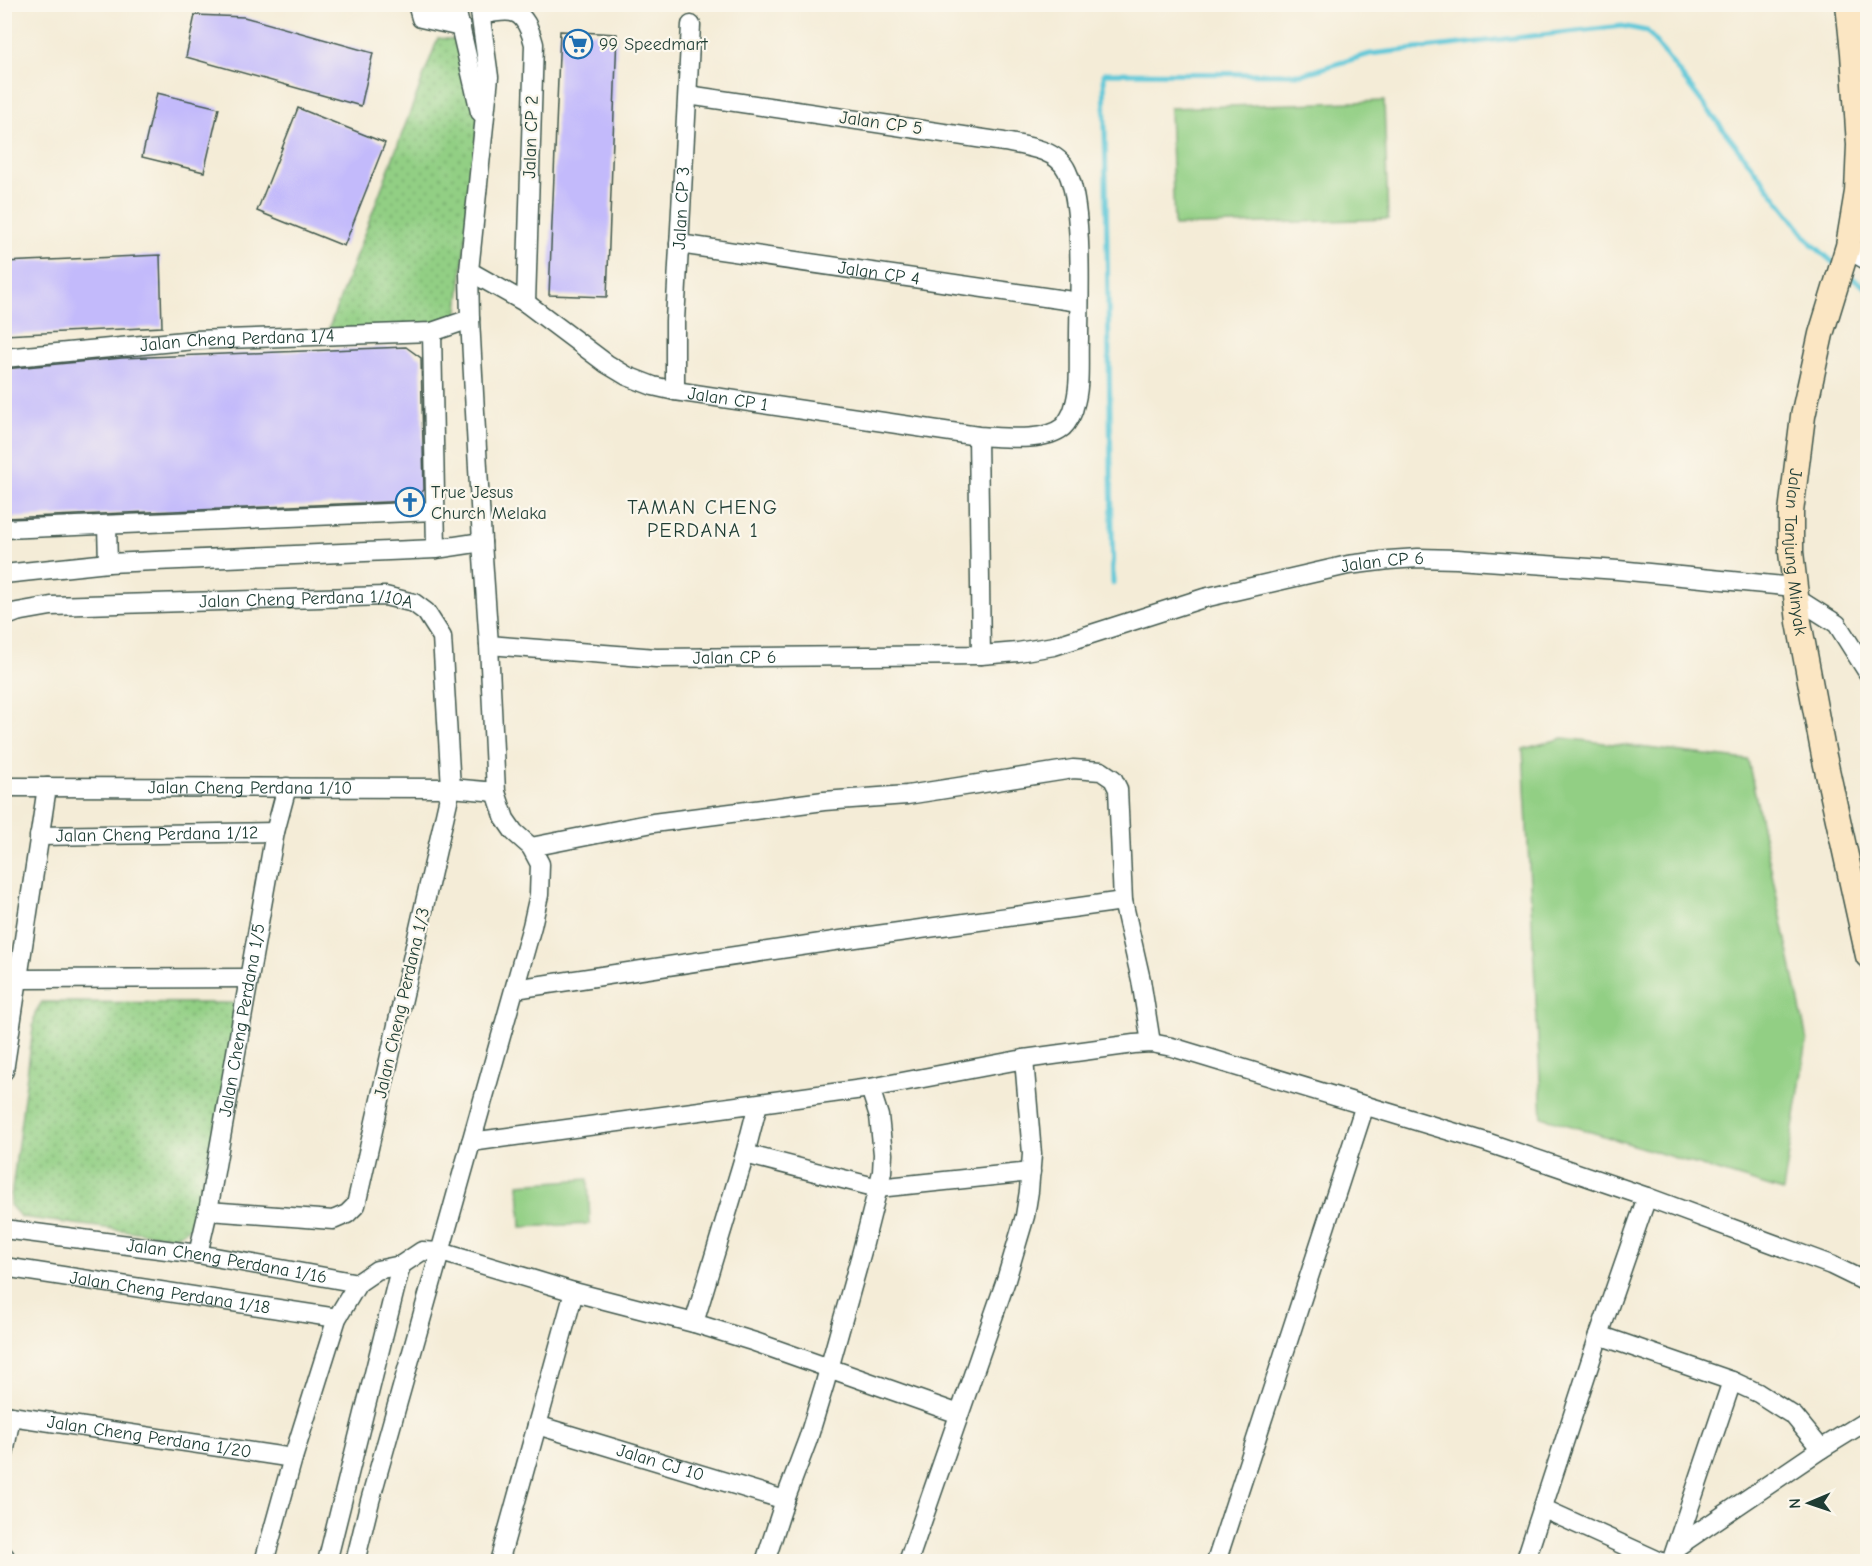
<svg xmlns="http://www.w3.org/2000/svg" width="1872" height="1566" font-family="'Comic Neue',sans-serif">
<defs>
<pattern id="grass-dots" width="8" height="8" patternUnits="userSpaceOnUse" patternTransform="scale(1.5)"><rect width="8" height="8" fill="#92cf84"/><path d="M2 2h.1M6 6h.1" fill="none" stroke="#77a96d" stroke-width="1.8" stroke-linecap="round"/></pattern>
</defs>
<rect width="100%" height="100%" fill="#fbf7ec"/>
<filter id="ink" filterUnits="userSpaceOnUse"><feTurbulence type="fractalNoise" baseFrequency=".0167" numOctaves="2"/><feDisplacementMap in="SourceGraphic" scale="12" xChannelSelector="R" yChannelSelector="G"/><feConvolveMatrix kernelMatrix="1 2 1 2 8 2 1 2 1" color-interpolation-filters="sRGB"/></filter>
<filter id="wash" filterUnits="userSpaceOnUse"><feTurbulence type="fractalNoise" baseFrequency=".008" numOctaves="4" result="noise"/><feDisplacementMap in="SourceGraphic" scale="24" xChannelSelector="R" yChannelSelector="G"/><feGaussianBlur stdDeviation="1.35" result="paint"/><feColorMatrix in="noise" values="0 0 0 0 0 0 0 0 0 0 0 0 0 0 0 0 0 1.4 0 .05"/><feComposite in="paint" operator="in"/></filter>
<g filter="url(#wash)">
<rect width="100%" height="100%" fill="#f4ecd7"/>
<path fill="url(#grass-dots)" stroke="#58865c" stroke-width="1.5" d="M438 38 458 40 479 112 456 329 327 333Z
M42 1002 233 1003 241 1017 192 1226 175 1237 21 1217 10 1205 35 1013Z"/>
<path fill="#92cf84" stroke="#58865c" stroke-width="1.5" d="M1384 101 1388 219 1174 226 1170 108Z
M1563 738 1748 760 1807 1040 1783 1191 1542 1117 1523 749Z
M588 1179 590 1224 521 1227 519 1184Z"/>
<g fill="none" stroke-linecap="round" stroke-linejoin="round">
<path stroke="#5dc7d8" stroke-width="5" d="M1846 273 1868 289
M1113 583 1104 73 1303 74 1370 54 1622 26 1647 31 1812 244 1836 265"/>
</g>
<g id="blocks">
<path fill="#c3bafb" d="M195 15 244 17 373 53 361 106 186 57Z
M560 31 617 34 607 297 549 295Z
M157 93 219 108 204 172 142 157Z
M298 108 385 143 344 246 257 211Z
M160 255 162 327 4 335V262Z
M406 347 421 358 424 490 411 501 4 518V369L122 358Z"/>
</g>
</g>
<g filter="url(#ink)">
<use href="#blocks" fill-opacity="0" stroke="#3f574c" stroke-width="1.5"/>
<g fill="none" stroke-linecap="round" stroke-linejoin="round">
<g stroke="#3f574c" stroke-width="21">
<g id="street">
<path d="M417 4 421 18 461 27"/>
<path d="M455 4 480 112"/>
<path d="M481 15C514 8 524 8 534 44L526 303"/>
<path id="s1" d="M679 244 1079 302"/>
<path d="M1847 249 1868 261"/>
<path id="s2" d="M469 271 526 303 607 364 627 376 653 386 675 391 978 436C1002 437 1043 443 1063 427 1067 423 1073 413 1074 407 1081 386 1078 361 1079 339 1079 298 1084 207 1067 171 1057 149 1025 146 1004 142L688 95"/>
<path d="M432 332 436 549"/>
<path id="s3" d="M4 358 195 340 432 332 470 319"/>
<path id="s4" d="M675 391V321L691 25"/>
<path d="M978 436 981 655"/>
<path d="M107 526 108 563"/>
<path d="M4 529 435 511"/>
<path d="M4 574 108 563 436 549 482 542"/>
<path d="M1796 598 1837 624 1868 673"/>
<path id="s5" d="M4 617 17 612 51 606 385 596 414 603 426 612 442 637 451 788 356 1205 347 1214 333 1220 208 1211"/>
<path id="s6" d="M489 645 656 658 981 655 1018 652 1054 646 1204 598 1348 565 1389 560 1418 558 1457 559 1618 570 1794 587"/>
<path id="s7" d="M4 787 451 788 496 792"/>
<path id="s8" d="M39 836 275 832"/>
<path d="M531 847 653 823 824 801 907 795 1073 769 1101 771 1113 779 1118 789 1123 901 1141 980 1151 1043"/>
<path d="M19 979 249 978"/>
<path d="M515 989 841 940 1123 901"/>
<path d="M4 1071 47 787"/>
<path d="M471 1142 870 1088 1024 1059 1134 1044 1151 1043 1172 1047 1486 1142 1647 1197 1831 1265 1868 1283"/>
<path d="M745 1154 878 1188 1031 1172"/>
<path id="s9" d="M4 1229 198 1254 358 1283 377 1270 401 1265 422 1251 441 1252 574 1292 694 1323 755 1342 959 1414"/>
<path id="s10" d="M198 1254 208 1211 275 832 287 787"/>
<path id="s11" d="M4 1267 337 1318"/>
<path d="M694 1323 745 1154 758 1104"/>
<path d="M1599 1335 1732 1381 1758 1393 1794 1416 1821 1449"/>
<path id="s12" d="M4 1415 293 1458"/>
<path id="s13" d="M537 1425 785 1500"/>
<path d="M4 1454 11 1416"/>
<path d="M1542 1508 1661 1562"/>
<path d="M1678 1546 1821 1449 1868 1420"/>
<path d="M4 1555 7 1562"/>
<path d="M264 1562 293 1458 337 1318 358 1283"/>
<path d="M327 1562 401 1265"/>
<path d="M355 1562 370 1501 532 926 539 895 540 864 531 847 514 832 505 819 496 792 489 645 482 542 470 319 469 271 489 77 479 4"/>
<path d="M499 1562 574 1292"/>
<path d="M765 1562 785 1500 808 1439 825 1383 862 1251 882 1172 883 1154 879 1116 870 1088"/>
<path d="M908 1562 1006 1280 1025 1216 1029 1191 1032 1154 1024 1059"/>
<path d="M1216 1562 1365 1105"/>
<path d="M1525 1562 1599 1335 1647 1197"/>
<path d="M1671 1562 1732 1381"/>
</g>
</g>
<g stroke="#3f574c" stroke-width="27">
<g id="secondary">
<path id="s14" d="M1848 4 1853 53 1859 145 1857 192 1848 246 1821 334 1803 416 1791 512V552L1799 622 1824 756 1868 956"/>
</g>
</g>
<use href="#street" stroke="#fff" stroke-width="18"/>
<use href="#secondary" stroke="#fbe6c3" stroke-width="24"/>
</g>
</g>
<defs>
<g id="supermarket-ring" transform="scale(1.5)"><circle r="9.5" fill="#fbf7ec" stroke="#1f6fb2" stroke-width="1.5"/><path d="M-6-5.5h2.5l.6 2H6L4.5 2H-2.5L-4.4-4H-6ZM-1.5 3.2a1.3 1.3 0 1 0 .1 0ZM3 3.2a1.3 1.3 0 1 0 .1 0Z" fill="#1f6fb2"/></g>
<g id="church-ring" transform="scale(1.5)"><circle r="9.5" fill="#fbf7ec" stroke="#1f6fb2" stroke-width="1.5"/><path d="M-1.2-6h2.4v3.5h3.3v2.4h-3.3V6h-2.4V-.1h-3.3v-2.4h3.3Z" fill="#1f6fb2"/></g>
</defs>
<g fill-rule="evenodd">
<use href="#supermarket-ring" x="578" y="44"/>
<use href="#church-ring" x="410" y="502"/>
</g>
<g text-anchor="middle" dominant-baseline="central" stroke-width="4.5" stroke-linejoin="round" paint-order="stroke">
<g font-size="18" fill="#1f3d34" stroke="#fbf7ec" text-anchor="start">
<text x="599" y="44">99 Speedmart</text>
<text x="431" y="492">True Jesus<tspan x="431" dy="21">Church Melaka</tspan></text>
</g>
<g font-size="18" fill="#1f3d34" stroke="#fbf7ec">
<text transform="translate(881 123) rotate(8)">Jalan CP 5</text>
<text transform="translate(531 137) rotate(-88)">Jalan CP 2</text>
<text stroke="none"><textPath href="#s4" startOffset="183">Jalan CP 3</textPath></text>
<text stroke="none"><textPath href="#s1" startOffset="202">Jalan CP 4</textPath></text>
<text stroke="none"><textPath href="#s3" startOffset="234">Jalan Cheng Perdana 1/4</textPath></text>
<text stroke="none"><textPath href="#s2" startOffset="294">Jalan CP 1</textPath></text>
<text stroke="none"><textPath href="#s14" startOffset="556">Jalan Tanjung Minyak</textPath></text>
<text stroke="none"><textPath href="#s6" startOffset="906">Jalan CP 6</textPath></text>
<text stroke="none"><textPath href="#s5" startOffset="304">Jalan Cheng Perdana 1/10A</textPath></text>
<text stroke="none"><textPath href="#s6" startOffset="246">Jalan CP 6</textPath></text>
<text stroke="none"><textPath href="#s7" startOffset="246">Jalan Cheng Perdana 1/10</textPath></text>
<text stroke="none"><textPath href="#s8" startOffset="118">Jalan Cheng Perdana 1/12</textPath></text>
<text transform="translate(402 1003) rotate(-77)">Jalan Cheng Perdana 1/3</text>
<text stroke="none"><textPath href="#s10" startOffset="238">Jalan Cheng Perdana 1/5</textPath></text>
<text stroke="none"><textPath href="#s9" startOffset="225">Jalan Cheng Perdana 1/16</textPath></text>
<text stroke="none"><textPath href="#s11" startOffset="168">Jalan Cheng Perdana 1/18</textPath></text>
<text stroke="none"><textPath href="#s12" startOffset="147">Jalan Cheng Perdana 1/20</textPath></text>
<text stroke="none"><textPath href="#s13" startOffset="129">Jalan CJ 10</textPath></text>
</g>
<g font-size="20" letter-spacing="1.5" fill="#1f3d34" stroke="#fbf7ec">
<text x="703" y="507">TAMAN CHENG<tspan x="703" dy="23">PERDANA 1</tspan></text>
</g>
</g>
<rect width="1872" height="1566" fill="none" stroke="#fbf7ec" stroke-width="24"/>
<g transform="translate(1809 1503) rotate(268)" stroke="#fbf7ec" stroke-width="4.5" paint-order="stroke">
<path d="M0-4.5L10 22L0 15L-10 22Z" fill="#1f3d34"/>
<text y="-9" font-size="16" font-weight="bold" text-anchor="middle" fill="#1f3d34">N</text>
</g>
</svg>
